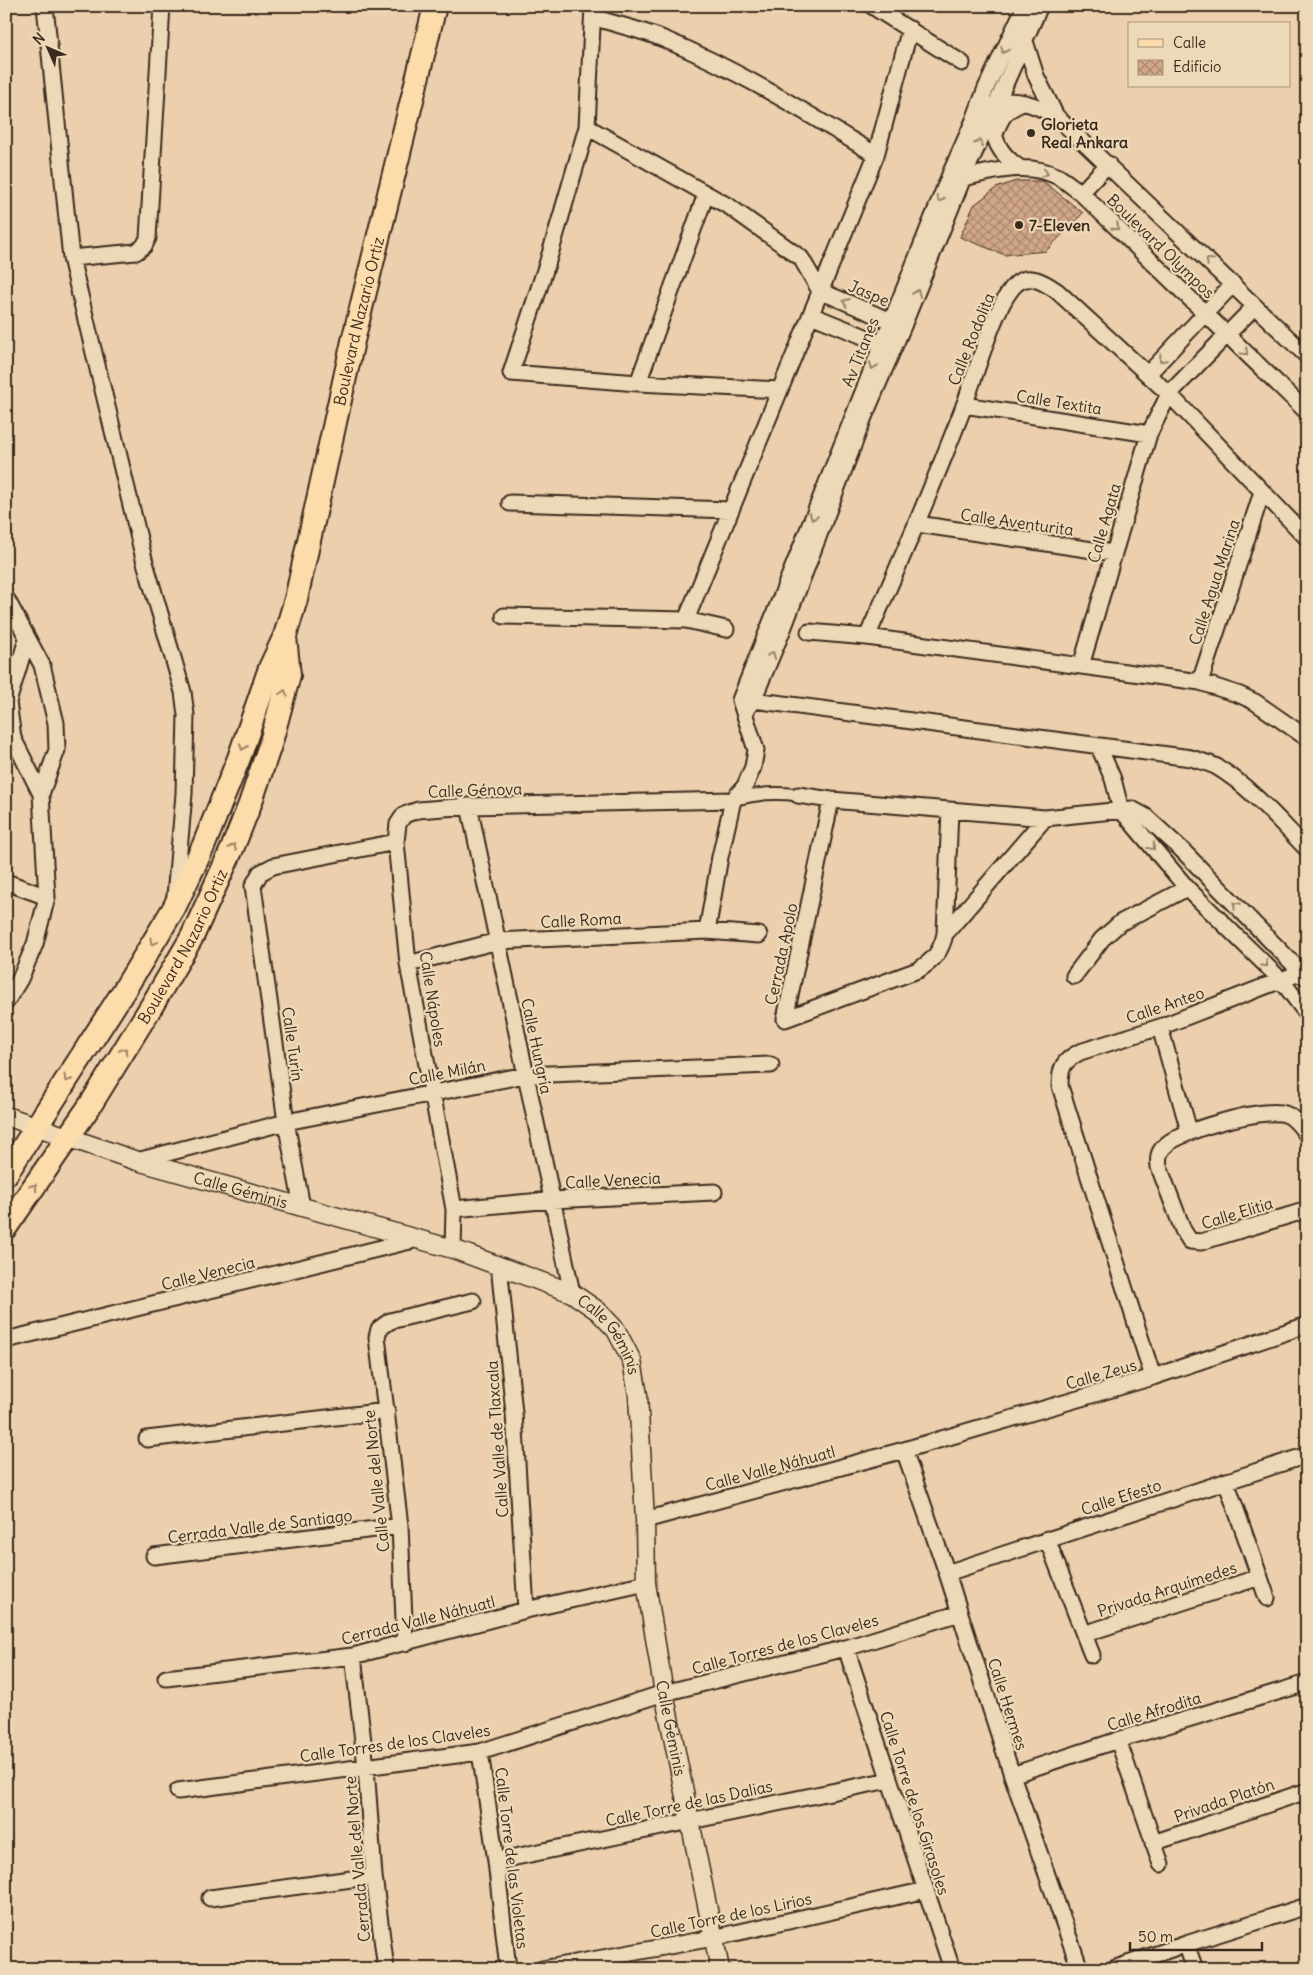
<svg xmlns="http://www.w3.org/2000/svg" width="1313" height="1975" font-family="Delius,sans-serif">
<defs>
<pattern id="building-cross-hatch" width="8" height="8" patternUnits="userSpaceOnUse" patternTransform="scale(1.25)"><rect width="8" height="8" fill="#d1a788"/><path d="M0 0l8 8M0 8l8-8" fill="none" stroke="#ab886f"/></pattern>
</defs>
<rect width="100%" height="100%" fill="#ecd0ae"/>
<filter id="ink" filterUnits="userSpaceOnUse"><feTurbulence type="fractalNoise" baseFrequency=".02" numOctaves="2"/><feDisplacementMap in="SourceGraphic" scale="10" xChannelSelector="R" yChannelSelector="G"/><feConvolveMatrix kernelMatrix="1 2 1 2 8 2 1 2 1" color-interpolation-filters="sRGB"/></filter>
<g filter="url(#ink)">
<path fill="url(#building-cross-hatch)" stroke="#3b2a1e" d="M1016 181H1043L1083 213 1046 251 1005 255 960 237 974 205 996 188Z"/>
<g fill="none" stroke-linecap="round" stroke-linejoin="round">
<g stroke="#3b2a1e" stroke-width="15">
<path id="pedestrian" d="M733 800C756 793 775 792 798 795"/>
</g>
<g stroke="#3b2a1e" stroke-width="19">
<path id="minor" d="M45 6 71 258 144 559 183 692 186 715 184 794 175 896
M593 6 587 127 548 261 511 373 638 383 780 390
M872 6 962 63
M593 17C617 25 643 30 666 40 740 71 807 113 876 155
M1024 38 1036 76 1056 116
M991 106C1013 95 1036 105 1056 116L1307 356
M990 114C994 139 997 153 1020 168
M587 127 730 207 801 258 820 291 900 325
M995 134C1001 117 1005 110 1023 103
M963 178C995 171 1028 161 1059 177 1067 182 1074 188 1081 193L1307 412
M1081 193 1108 164
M71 258 136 252 144 246 148 238 162 6
M811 315 890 347
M1148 374 1233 284
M638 383 706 194
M964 405 1149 434
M510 503 731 510
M917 524 1113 553
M6 598 42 665 56 723 57 750 41 794
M504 616 686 620 726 629
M686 620 876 155 910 29
M809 632 867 637 1200 682 1240 695 1255 702 1307 738
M867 637C901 561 934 484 964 406 975 377 995 303 1016 284 1029 272 1045 283 1057 291L1169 394 1307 538
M1081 666 1149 434 1169 394 1255 306
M1200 682 1262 492
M753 700 1191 758C1200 761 1210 763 1217 767 1252 788 1279 821 1307 849
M6 701 8 702 27 639
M744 713 753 700 783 629 864 417 903 326 963 178 1040 6
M1099 747 1113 779 1121 810 1187 888 1282 981 1307 1014
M798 795 831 800 1045 818 1132 809 1145 816 1180 848 1307 978
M469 806 572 1293
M6 882 47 897
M707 931 720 857 733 800 745 786 753 767 756 750 740 700 951 172 974 120 986 88 1025 6
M945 934 1045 818
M408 964 498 941 707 931 759 935
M1074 976 1102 939 1120 923 1187 888
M6 1002 20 979 35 944 47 897 41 794 13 738 8 702
M785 1019 918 970C933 961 941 952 945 934L950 810
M785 1019 831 800
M1160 1027 1189 1131
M1307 1135C1301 1127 1295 1117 1285 1114 1265 1107 1180 1130 1165 1146 1158 1152 1158 1158 1159 1167L1183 1230 1190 1241 1201 1242 1307 1210
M137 1161 286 1122 525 1075 771 1065
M302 1207 286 1122 253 886 260 873 273 866 396 842
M454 1209 552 1200 714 1192
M453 1249 454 1209 408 964 396 842 398 824 404 815 418 810 469 806 733 800
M499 1265 514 1413 526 1610
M6 1340 418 1239
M1153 1377 1060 1086C1060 1067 1063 1061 1080 1052L1160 1027 1302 972
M147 1439 387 1411
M904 1450 947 1573 1012 1775 1080 1969
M1226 1481 1267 1598
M645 1520 904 1450 1153 1377 1307 1325
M1047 1539 1092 1655
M154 1556 400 1526
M947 1573 1307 1455
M1084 1634 1260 1577
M405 1643 400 1526 377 1337 379 1329 390 1321 473 1301
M846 1648 952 1969
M353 1656 366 1767 374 1876 386 1969
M166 1678 353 1656 526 1610 646 1583
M1118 1740 1161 1864
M480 1752 496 1861 508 1969
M1012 1775 1118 1740 1307 1683
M178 1791 480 1752 664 1693 846 1648 960 1613
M1153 1843 1307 1791
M496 1861 889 1780
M210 1898 374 1876
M1186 1944 1195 1969
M542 1969 713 1938 926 1890
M1113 1969 1186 1944 1307 1906"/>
</g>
<g stroke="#3b2a1e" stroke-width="21">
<g id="tertiary">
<path id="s1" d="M6 1116 137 1161 453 1249 572 1293 598 1311 616 1330 632 1361 638 1395 645 1520 646 1583 664 1693 720 1969"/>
</g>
</g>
<g stroke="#3b2a1e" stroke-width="26">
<g id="primary">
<path id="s2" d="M6 1174 123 992 174 908 203 847 239 758 270 668 285 636 296 599 353 341 435 6"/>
<path id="s3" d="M6 1227 91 1104 151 1007 192 937 232 849 250 804 271 742 289 675 285 637"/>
</g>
</g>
<use href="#pedestrian" stroke="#edd9b7" stroke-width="11"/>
<use href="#minor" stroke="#edd9b7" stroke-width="15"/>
<use href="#tertiary" stroke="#edd9b7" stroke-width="18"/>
<use href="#primary" stroke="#fddcac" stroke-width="22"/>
</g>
<defs><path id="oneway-chevron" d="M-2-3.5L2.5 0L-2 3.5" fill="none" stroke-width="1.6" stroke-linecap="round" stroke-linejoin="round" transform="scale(1.25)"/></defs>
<g stroke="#94826a">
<use href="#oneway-chevron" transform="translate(1004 50) rotate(116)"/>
<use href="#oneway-chevron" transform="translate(979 143) rotate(-67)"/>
<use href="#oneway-chevron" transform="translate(1045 173) rotate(18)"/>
<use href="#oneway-chevron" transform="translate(940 199) rotate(112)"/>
<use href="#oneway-chevron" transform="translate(1116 227) rotate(44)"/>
<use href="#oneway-chevron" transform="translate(1209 261) rotate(-136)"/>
<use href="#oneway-chevron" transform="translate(917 293) rotate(-68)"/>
<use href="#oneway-chevron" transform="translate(846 302) rotate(-157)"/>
<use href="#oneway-chevron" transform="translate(1245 352) rotate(44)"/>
<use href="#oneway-chevron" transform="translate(1162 359) rotate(133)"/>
<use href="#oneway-chevron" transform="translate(873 366) rotate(112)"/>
<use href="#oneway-chevron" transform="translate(813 517) rotate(112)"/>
<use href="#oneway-chevron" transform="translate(772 655) rotate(-67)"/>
<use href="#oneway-chevron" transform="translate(1152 847) rotate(50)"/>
<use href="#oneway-chevron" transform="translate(1236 905) rotate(-134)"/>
<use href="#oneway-chevron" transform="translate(1265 964) rotate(44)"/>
</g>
<g stroke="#9c8365">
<use href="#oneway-chevron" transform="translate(284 693) rotate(-75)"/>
<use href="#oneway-chevron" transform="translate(243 747) rotate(109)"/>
<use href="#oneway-chevron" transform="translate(233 847) rotate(-67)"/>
<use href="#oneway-chevron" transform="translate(153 942) rotate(121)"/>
<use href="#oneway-chevron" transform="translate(124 1051) rotate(-58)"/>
<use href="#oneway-chevron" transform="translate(67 1079) rotate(122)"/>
<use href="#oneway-chevron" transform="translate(34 1187) rotate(-55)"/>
</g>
</g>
<g fill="#3b2a1e" stroke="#edd9b7" stroke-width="2">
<circle cx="1031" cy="133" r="5"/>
<circle cx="1019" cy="225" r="5"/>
</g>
<g text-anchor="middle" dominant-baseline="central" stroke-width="4.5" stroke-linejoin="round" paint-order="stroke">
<g font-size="16" font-weight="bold" fill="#3b2a1e" stroke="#edd9b7" text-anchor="start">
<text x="1041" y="124">Glorieta<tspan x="1041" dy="18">Real Ankara</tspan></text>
<text x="1029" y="225">7-Eleven</text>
</g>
<g font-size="16" fill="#3b2a1e" stroke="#edd9b7">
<text transform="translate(1161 246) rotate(44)">Boulevard Olympos</text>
<text transform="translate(869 293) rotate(23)">Jaspe</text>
<text stroke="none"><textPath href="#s2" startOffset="932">Boulevard Nazario Ortiz</textPath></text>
<text transform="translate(971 339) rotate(-68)">Calle Rodolita</text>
<text transform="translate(860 352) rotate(-68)">Av Titanes</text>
<text transform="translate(1059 402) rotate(9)">Calle Textita</text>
<text transform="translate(1017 522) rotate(8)">Calle Aventurita</text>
<text transform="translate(1104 523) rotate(-74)">Calle Agata</text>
<text transform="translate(1214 582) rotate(-72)">Calle Agua Marina</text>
<text transform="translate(475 790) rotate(-2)">Calle Génova</text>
<text transform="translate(581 920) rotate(-3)">Calle Roma</text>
<text stroke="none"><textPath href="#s3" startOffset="332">Boulevard Nazario Ortiz</textPath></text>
<text transform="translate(781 954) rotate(-78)">Cerrada Apolo</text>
<text transform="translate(433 999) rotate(81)">Calle Nápoles</text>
<text transform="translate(1165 1005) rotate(-19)">Calle Anteo</text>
<text transform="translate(293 1044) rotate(82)">Calle Turín</text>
<text transform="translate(537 1046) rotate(78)">Calle Hungría</text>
<text transform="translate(447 1072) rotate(-11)">Calle Milán</text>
<text transform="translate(613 1180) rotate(-3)">Calle Venecia</text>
<text stroke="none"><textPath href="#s1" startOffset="246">Calle Géminis</textPath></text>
<text transform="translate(1237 1213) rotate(-17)">Calle Elitia</text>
<text transform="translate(208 1273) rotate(-14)">Calle Venecia</text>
<text stroke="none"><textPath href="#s1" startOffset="651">Calle Géminis</textPath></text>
<text transform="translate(1101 1374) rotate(-16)">Calle Zeus</text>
<text transform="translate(497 1439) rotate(-94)">Calle Valle de Tlaxcala</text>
<text transform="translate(770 1468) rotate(-15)">Calle Valle Náhuatl</text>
<text transform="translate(376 1481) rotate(-96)">Calle Valle del Norte</text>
<text transform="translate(1121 1497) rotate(-18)">Calle Efesto</text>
<text transform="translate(260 1526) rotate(-7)">Cerrada Valle de Santiago</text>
<text transform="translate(1167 1589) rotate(-18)">Privada Arquímedes</text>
<text transform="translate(418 1620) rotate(-14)">Cerrada Valle Náhuatl</text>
<text transform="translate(785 1644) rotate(-15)">Calle Torres de los Claveles</text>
<text transform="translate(1008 1704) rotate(72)">Calle Hermes</text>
<text transform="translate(1154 1711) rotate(-17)">Calle Afrodita</text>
<text stroke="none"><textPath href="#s1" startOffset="1056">Calle Géminis</textPath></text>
<text transform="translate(395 1743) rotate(-8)">Calle Torres de los Claveles</text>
<text transform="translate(1224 1800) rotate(-19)">Privada Platón</text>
<text transform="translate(689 1803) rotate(-12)">Calle Torre de las Dalias</text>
<text transform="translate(915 1803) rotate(72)">Calle Torre de los Girasoles</text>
<text transform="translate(512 1858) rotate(83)">Calle Torre de las Violetas</text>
<text transform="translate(357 1859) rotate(-95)">Cerrada Valle del Norte</text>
<text transform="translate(731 1915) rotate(-12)">Calle Torre de los Lirios</text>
</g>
</g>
<rect width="1313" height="1975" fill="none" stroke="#edd9b7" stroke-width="25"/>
<rect x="12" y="12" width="1288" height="1950" fill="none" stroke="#3b2a1e" stroke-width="2" filter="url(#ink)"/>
<rect x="1128" y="22" width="162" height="65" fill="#edd9b7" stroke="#a6937a"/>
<rect x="1138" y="39" width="25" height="8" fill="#fddcac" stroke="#a6937a"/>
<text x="1173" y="48" font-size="15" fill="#3b2a1e">Calle</text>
<rect x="1138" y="60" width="25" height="15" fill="url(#building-cross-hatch)" stroke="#a6937a"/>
<text x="1173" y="72" font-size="15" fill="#3b2a1e">Edificio</text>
<g transform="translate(48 48) rotate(315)" stroke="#edd9b7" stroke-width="4" paint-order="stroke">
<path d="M0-4L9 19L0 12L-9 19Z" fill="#3b2a1e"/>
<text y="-8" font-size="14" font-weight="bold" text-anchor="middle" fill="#3b2a1e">N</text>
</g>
<path d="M1130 1942v8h132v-8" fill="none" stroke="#3b2a1e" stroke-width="2.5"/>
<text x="1138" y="1942" font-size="15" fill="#3b2a1e" stroke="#edd9b7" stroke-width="4" paint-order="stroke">50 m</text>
</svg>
